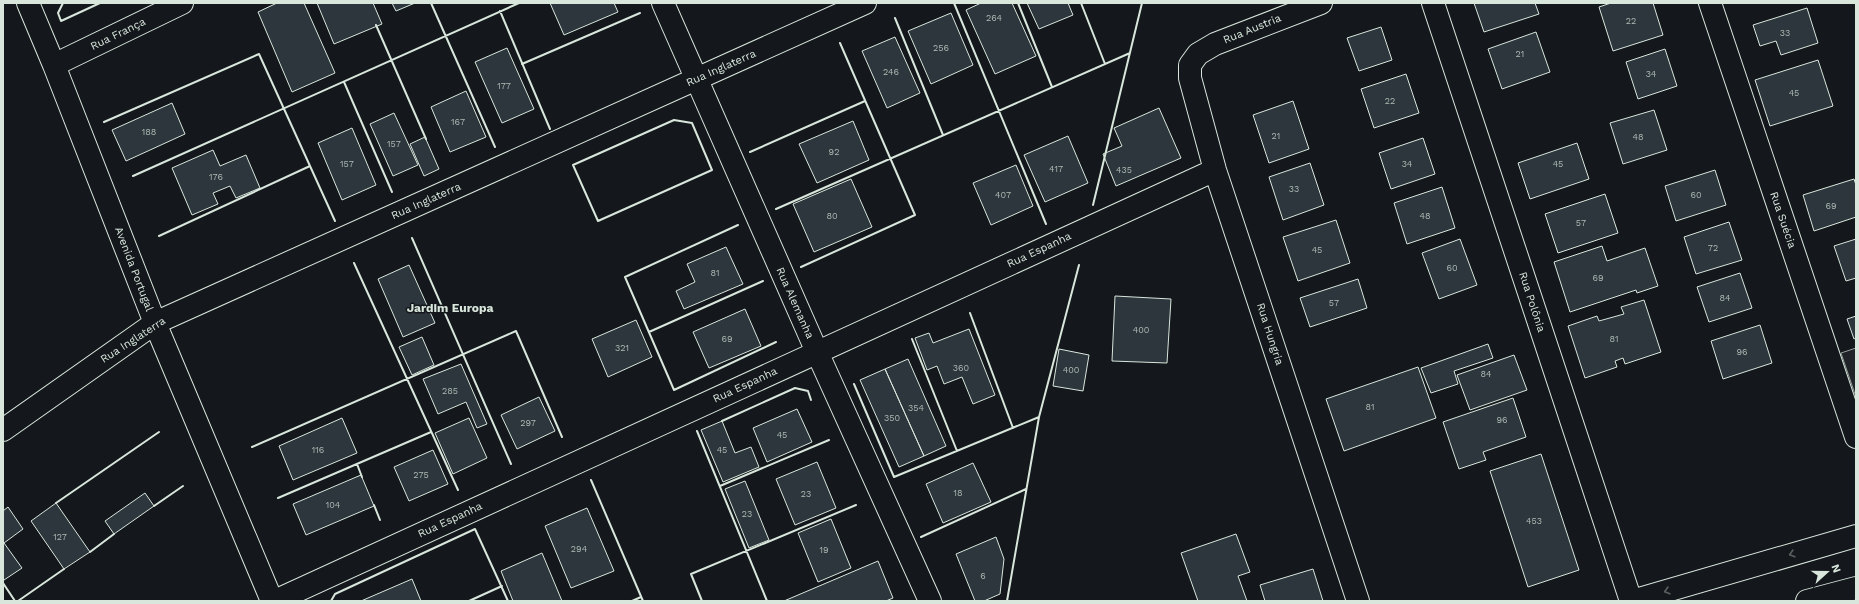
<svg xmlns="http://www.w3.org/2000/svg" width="1859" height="604" font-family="'Work Sans',sans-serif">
<rect width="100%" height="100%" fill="#14181c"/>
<path fill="#202428" stroke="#939e99" d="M1856 348V397L1841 353Z"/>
<path fill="#2c363c" stroke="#d8e6dc" d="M277 3H304L335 73 292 92 258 12Z
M317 3H373L382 24 334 44Z
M392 3H415L396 11Z
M550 3H614L618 12 564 35Z
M981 3H1012L1036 56 995 74 966 10Z
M1027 3H1068L1073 15 1039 29Z
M1474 3H1535L1539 14 1484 32Z
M1611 3H1653L1663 35 1613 51 1599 7Z
M1807 8 1818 43 1781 55 1776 41 1760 46 1753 25Z
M951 13 973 65 931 84 908 31Z
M1381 27 1392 60 1359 71 1347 38Z
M1536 32 1550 72 1502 89 1488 49Z
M895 37 920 93 887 108 862 51Z
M507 48 534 109 502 123 475 62Z
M1665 49 1677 86 1638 99 1626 62Z
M1818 60 1833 106 1770 126 1755 80Z
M1406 74 1419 113 1374 128 1361 89Z
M466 91 486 137 450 152 431 107Z
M1293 101 1309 149 1269 163 1253 115Z
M172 103 185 134 126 161 112 130Z
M1159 108 1181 158 1116 186 1103 154 1122 146 1114 128Z
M1654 110 1667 150 1623 164 1610 123Z
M394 113 418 165 393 176 370 124Z
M853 121 869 160 817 183 799 144Z
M352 128 376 185 342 200 318 143Z
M1068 136 1088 183 1045 202 1024 155Z
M425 137 439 169 424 176 410 144Z
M1423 138 1435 174 1391 189 1379 153Z
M1577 143 1589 179 1530 199 1518 163Z
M213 150 220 166 246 155 260 188 236 198 230 186 213 193 218 204 192 215 172 168Z
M1310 163 1324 205 1283 220 1269 177Z
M1016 165 1033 206 991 225 973 183Z
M1715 170 1726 205 1676 221 1665 186Z
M851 179 872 227 814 252 793 204Z
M1854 179 1856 185V217L1814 231 1803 195Z
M1442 187 1455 228 1407 244 1394 203Z
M1605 194 1618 233 1558 253 1545 214Z
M1336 220 1350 263 1298 281 1283 237Z
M1729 222 1742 260 1696 274 1684 237Z
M1460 239 1477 285 1439 299 1422 253Z
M1856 239V278L1846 281 1834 246Z
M1602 246 1607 261 1645 248 1658 286 1637 293 1636 290 1570 312 1554 262Z
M726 247 743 284 684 309 676 291 695 282 687 264Z
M409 265 435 323 403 337 378 279Z
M1740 273 1752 308 1709 322 1697 287Z
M1358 279 1367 308 1310 327 1300 298Z
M1115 296 1171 299 1167 363 1112 361Z
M1644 300 1661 352 1625 364 1623 358 1615 361 1617 367 1585 378 1568 326 1597 316 1599 321 1624 314 1621 307Z
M745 309 761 346 709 368 693 332Z
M1856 316V338L1854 339 1847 319Z
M636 320 652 357 608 377 592 339Z
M1760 325 1772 363 1723 379 1711 341Z
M969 329 995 395 973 404 962 377 944 384 937 366 927 370 915 338 929 333 933 343Z
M422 337 434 365 412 375 399 347Z
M1488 344 1493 358 1454 371 1458 384 1431 393 1421 368Z
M1059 349 1089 355 1083 391 1053 386Z
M1514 355 1527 390 1470 410 1457 375Z
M908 359 946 446 924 456 885 369Z
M461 364 487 424 477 428 466 402 438 414 423 379Z
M1418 367 1436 418 1344 451 1326 399Z
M885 369 924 456 899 467 860 380Z
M539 397 555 431 517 449 501 415Z
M1513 398 1526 437 1483 452 1486 460 1459 469 1443 422Z
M797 409 812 442 767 462 753 428Z
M342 418 357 453 293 480 279 446Z
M469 418 487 458 453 474 435 433Z
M722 421 735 453 751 447 759 467 723 482 701 430Z
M433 450 448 484 409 501 394 467Z
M1541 454 1579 570 1528 587 1490 471Z
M817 462 836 508 795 525 776 479Z
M973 463 991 502 943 523 926 484Z
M361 475 374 506 306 535 293 504Z
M745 481 769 540 749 548 725 489Z
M145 493 154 506 114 534 105 521Z
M56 503 90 552 64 569 31 521Z
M8 507 23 529 4 543 22 568 4 580 3 578V511Z
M587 508 614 571 571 588 545 526Z
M831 519 851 568 818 582 798 533Z
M1236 534 1250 572 1238 576 1247 601H1198L1181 553Z
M996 537 1004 559 1000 594 984 601H975L956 554Z
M542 553 562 601H513L501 571Z
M878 561 893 598 886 601H784Z
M1313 569 1323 601H1265L1260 585Z
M412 579 421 601H361Z"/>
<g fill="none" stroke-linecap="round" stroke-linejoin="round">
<g stroke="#d8e6dc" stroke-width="24">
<path id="street" d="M28 3 54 65 155 323 272 601
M663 3 817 352 930 601
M1321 3 1215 44 1198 54 1190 65V78L1215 170 1358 601
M1433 3 1631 601
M1710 3 1856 437
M54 65 182 3
M3 430 155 323 865 3
M275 601 1215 170"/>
</g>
<g stroke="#d8e6dc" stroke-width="24">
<path id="secondary" d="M1632 601 1856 536
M1807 601 1856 588"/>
</g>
<use href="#street" stroke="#14181c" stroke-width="22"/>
<use href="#secondary" stroke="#14181c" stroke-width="22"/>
<path stroke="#d8e6dc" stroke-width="2" d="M63 3 58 13 61 21 100 3
M431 3 495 147
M954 3 1046 224
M1018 3 1052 87
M1081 3 1105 64
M500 11 550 129
M895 18 943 135
M376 25 426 139
M522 64 640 13
M344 82 392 192
M674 120 692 123 712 170 598 221 573 165Z
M104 122 259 54 310 166 159 236
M750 152 865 101
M310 166 335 221
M133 176 519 3
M1093 205 1142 3
M776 209 1130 53
M738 225 625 277 674 390 776 342
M412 238 511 464
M354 263 458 490
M801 267 915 215 840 43
M970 313 1013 428
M649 332 763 281
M912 339 957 451
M854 384 894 477 1039 417
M722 421 795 388 808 391 811 400
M697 431 767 601
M252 447 516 331 562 437
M357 464 362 477
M591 480 643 601
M720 486 829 440
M278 498 431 432
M56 503 159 432
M374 505 380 520
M154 506 183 486
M921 537 1026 489
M90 552 114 534
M3 583 15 601
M18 601 64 569
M331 601 335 594 475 529 508 601
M469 601 502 586
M632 601 641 597
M702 601 691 574 856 505
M1007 601 1039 417 1079 265"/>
</g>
<defs><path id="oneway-chevron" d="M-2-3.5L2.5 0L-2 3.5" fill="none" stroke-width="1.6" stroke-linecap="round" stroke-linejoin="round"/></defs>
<g stroke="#59605f">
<use href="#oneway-chevron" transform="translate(1792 554) rotate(164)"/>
<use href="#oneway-chevron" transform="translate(1667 591) rotate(164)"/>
</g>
<g text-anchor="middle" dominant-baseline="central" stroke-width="3" stroke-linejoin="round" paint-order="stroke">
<g font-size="9" fill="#adbab4">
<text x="994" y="18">264</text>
<text x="1631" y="21">22</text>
<text x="1785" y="33">33</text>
<text x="941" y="48">256</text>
<text x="1520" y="54">21</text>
<text x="891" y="72">246</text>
<text x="1651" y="74">34</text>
<text x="504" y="86">177</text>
<text x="1794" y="93">45</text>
<text x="1390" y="101">22</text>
<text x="458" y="122">167</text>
<text x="149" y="132">188</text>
<text x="1276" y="136">21</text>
<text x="1638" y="137">48</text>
<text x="394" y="144">157</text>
<text x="834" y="152">92</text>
<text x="347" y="164">157</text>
<text x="1407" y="164">34</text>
<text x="1558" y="164">45</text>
<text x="1056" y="169">417</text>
<text x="1124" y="170">435</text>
<text x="216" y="177">176</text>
<text x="1294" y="189">33</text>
<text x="1003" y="195">407</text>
<text x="1696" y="195">60</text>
<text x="1831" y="206">69</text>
<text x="832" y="216">80</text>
<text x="1425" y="216">48</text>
<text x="1581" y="223">57</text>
<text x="1713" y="248">72</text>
<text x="1317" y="250">45</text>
<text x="1452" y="268">60</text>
<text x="715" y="273">81</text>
<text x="1598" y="278">69</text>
<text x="1725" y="298">84</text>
<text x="1334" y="303">57</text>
<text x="1141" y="330">400</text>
<text x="727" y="339">69</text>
<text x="1614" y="339">81</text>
<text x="622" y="348">321</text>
<text x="1742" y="352">96</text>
<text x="961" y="368">360</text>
<text x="1071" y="370">400</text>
<text x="1486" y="374">84</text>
<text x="450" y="391">285</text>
<text x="1370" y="407">81</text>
<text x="916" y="408">354</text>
<text x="892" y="418">350</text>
<text x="1502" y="420">96</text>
<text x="528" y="423">297</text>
<text x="782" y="435">45</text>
<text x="318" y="450">116</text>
<text x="722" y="450">45</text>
<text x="421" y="475">275</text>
<text x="958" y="493">18</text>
<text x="806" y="494">23</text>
<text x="333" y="505">104</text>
<text x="747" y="514">23</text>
<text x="1534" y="521">453</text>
<text x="60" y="537">127</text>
<text x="579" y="549">294</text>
<text x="824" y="550">19</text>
<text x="983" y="576">6</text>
</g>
<g font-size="11" fill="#d8e6dc" stroke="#14181c">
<text transform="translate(1252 29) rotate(-22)">Rua Austria</text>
<text transform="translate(118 34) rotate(-26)">Rua França</text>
<text transform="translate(721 68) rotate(-24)">Rua Inglaterra</text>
<text transform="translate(426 201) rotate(-24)">Rua Inglaterra</text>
<text transform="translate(1783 220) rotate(71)">Rua Suécia</text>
<text transform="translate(1039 250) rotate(-25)">Rua Espanha</text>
<text transform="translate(134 269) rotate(69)">Avenida Portugal</text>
<text transform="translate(1532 302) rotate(72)">Rua Polônia</text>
<text transform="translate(795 303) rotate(66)">Rua Alemanha</text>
<text transform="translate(1270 334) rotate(72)">Rua Hungria</text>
<text transform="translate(133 340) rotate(-33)">Rua Inglaterra</text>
<text transform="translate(745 385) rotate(-25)">Rua Espanha</text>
<text transform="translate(450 520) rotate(-25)">Rua Espanha</text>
</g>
<g font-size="12" font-weight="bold" fill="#d8e6dc" stroke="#14181c">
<text x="450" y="308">Jardim Europa</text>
</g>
</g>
<rect width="1859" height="604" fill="none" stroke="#d8e6dc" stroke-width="8"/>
<g transform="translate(1827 572) rotate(69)" stroke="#14181c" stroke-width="3" paint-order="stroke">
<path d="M0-3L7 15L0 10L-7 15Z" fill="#d8e6dc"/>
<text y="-6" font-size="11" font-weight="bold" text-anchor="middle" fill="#d8e6dc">N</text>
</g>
</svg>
